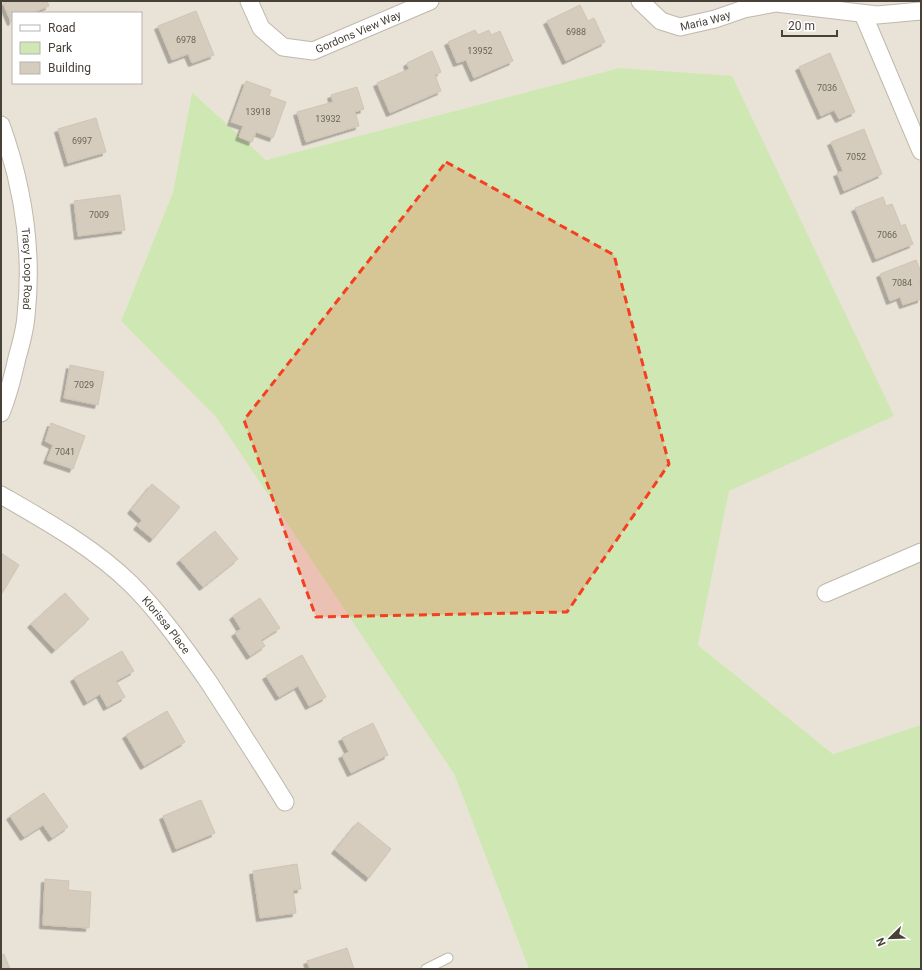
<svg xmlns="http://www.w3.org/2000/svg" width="922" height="970" font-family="Roboto,sans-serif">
<defs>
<filter id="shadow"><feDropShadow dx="-3.5" dy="3.5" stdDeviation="0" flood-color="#0004"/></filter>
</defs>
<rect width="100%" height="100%" fill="#f4f0e9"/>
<path fill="#e8e2d7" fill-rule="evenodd" d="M1 1H921V725L833 754 698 645 729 490 894 416 619 68 266 160 192 92 173 192 121 321 217 417 454 774 529 969H1ZM13 13H141V83H13Z"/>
<path fill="#cfe7b3" d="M619 68 732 76 894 416 729 491 698 645 833 754 921 725V969H529L454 774 217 418 121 321 173 192 192 92 266 160Z"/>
<path fill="#d5ccbe" stroke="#d0c4b2" filter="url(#shadow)" d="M8 1H47L49 6 32 13H13V21L11 22 3 3Z
M580 5 588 21 594 18 605 42 566 61 547 21Z
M196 11 214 55 192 63 188 54 172 60 158 26Z
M475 30 478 35 489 30 491 35 500 31 513 61 474 78 466 60 457 63 448 42Z
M432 51 441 72 435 75 441 91 390 113 377 83 409 69 407 63Z
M830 53 855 112 839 119 834 110 821 116 799 67Z
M246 81 271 90 269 96 286 102 273 138 256 132 252 142 239 137 243 126 231 122Z
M357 87 364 109 355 112 359 126 306 142 297 112 333 102 331 95Z
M96 118 106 152 68 163 58 129Z
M864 129 882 174 844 191 837 173 843 171 831 142Z
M120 195 125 230 78 236 74 201Z
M883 197 886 206 892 204 901 226 905 224 913 244 876 259 855 208Z
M916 260 921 272V280L919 281 921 286V299L903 305 900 297 890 301 880 274Z
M70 365 104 372 98 405 64 398Z
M51 423 85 436 73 469 47 460 53 445 45 441Z
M152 484 180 507 153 539 137 526 142 520 131 510Z
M215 531 238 559 203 587 180 560Z
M1 553 19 565 1 595Z
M65 593 89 619 55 650 31 624Z
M260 598 280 628 261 640 265 646 250 656 235 633 241 629 233 616Z
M122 651 134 671 116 681 125 697 107 707 100 694 87 702 74 678Z
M302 655 326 697 309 706 298 686 279 697 266 676Z
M167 711 185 742 144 766 126 735Z
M373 723 388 755 351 773 342 755 349 752 342 738Z
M44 793 68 827 52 838 43 825 24 837 10 816Z
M201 800 215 833 176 849 163 816Z
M358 822 391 849 369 878 335 850Z
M297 864 301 889 293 890 296 913 260 918 253 871Z
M45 879 69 881 68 890 91 892 89 928 43 925Z
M347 948 354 969H310L307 961Z
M4 954 10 969H1V956Z"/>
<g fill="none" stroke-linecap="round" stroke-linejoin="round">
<g stroke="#bfb8ab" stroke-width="11">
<path id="lane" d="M426 969 448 958"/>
</g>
<g stroke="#bfb8ab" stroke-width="19">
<g id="street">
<path id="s1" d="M249 1 261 28 283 47 313 51 430 1"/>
<path id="s2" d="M640 1 661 21 680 27 715 19 744 9 776 3 877 15 921 11"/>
<path d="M863 14 921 151"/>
<path id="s3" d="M1 125C23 186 33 252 26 316 25 330 21 344 17 358 13 376 8 396 1 413"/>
<path id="s4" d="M1 495C46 521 93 547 131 584 160 613 184 647 208 681 234 721 260 761 285 802"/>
<path d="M826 593 921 552"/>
</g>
</g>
<use href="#lane" stroke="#fff" stroke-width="9"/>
<use href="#street" stroke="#fff" stroke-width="17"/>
</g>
<path fill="#f43f20" fill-opacity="0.2" stroke="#f43f20" stroke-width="3" stroke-dasharray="8 5" stroke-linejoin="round" d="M446 162 614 255 669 464 567 612 316 617 244 420Z"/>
<g text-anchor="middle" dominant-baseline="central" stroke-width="4" stroke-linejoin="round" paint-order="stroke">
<g font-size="9" fill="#6a6459">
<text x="576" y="32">6988</text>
<text x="186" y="40">6978</text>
<text x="480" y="51">13952</text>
<text x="827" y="88">7036</text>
<text x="258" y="112">13918</text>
<text x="328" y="119">13932</text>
<text x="82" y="141">6997</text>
<text x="856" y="157">7052</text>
<text x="99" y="215">7009</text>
<text x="887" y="235">7066</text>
<text x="902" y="283">7084</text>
<text x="84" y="385">7029</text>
<text x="65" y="452">7041</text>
</g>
<g font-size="11" fill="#474137" stroke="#fff">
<text stroke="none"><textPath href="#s2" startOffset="75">Maria Way</textPath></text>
<text stroke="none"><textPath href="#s1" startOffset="138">Gordons View Way</textPath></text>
<text stroke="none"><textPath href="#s3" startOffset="147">Tracy Loop Road</textPath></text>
<text stroke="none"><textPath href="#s4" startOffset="212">Klorissa Place</textPath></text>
</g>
</g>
<rect width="922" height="970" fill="none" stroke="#474137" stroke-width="4"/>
<rect x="12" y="12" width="130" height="72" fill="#ffffff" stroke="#b5b3af"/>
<rect x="20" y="25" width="20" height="6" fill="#ffffff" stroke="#b5b3af"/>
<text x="48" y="32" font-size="12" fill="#474137">Road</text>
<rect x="20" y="42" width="20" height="12" fill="#cfe7b3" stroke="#b5b3af"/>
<text x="48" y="52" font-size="12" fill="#474137">Park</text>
<rect x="20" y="62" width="20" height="12" fill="#d5ccbe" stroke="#b5b3af"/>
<text x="48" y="72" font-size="12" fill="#474137">Building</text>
<g transform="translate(890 938) rotate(247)" stroke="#ffffff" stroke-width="3" paint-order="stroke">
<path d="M0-3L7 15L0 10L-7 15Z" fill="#474137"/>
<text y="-6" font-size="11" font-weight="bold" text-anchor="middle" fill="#474137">N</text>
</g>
<path d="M782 30v6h55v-6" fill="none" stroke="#474137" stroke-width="2"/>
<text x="788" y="30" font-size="12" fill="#474137" stroke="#ffffff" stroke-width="3" paint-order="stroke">20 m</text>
</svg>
